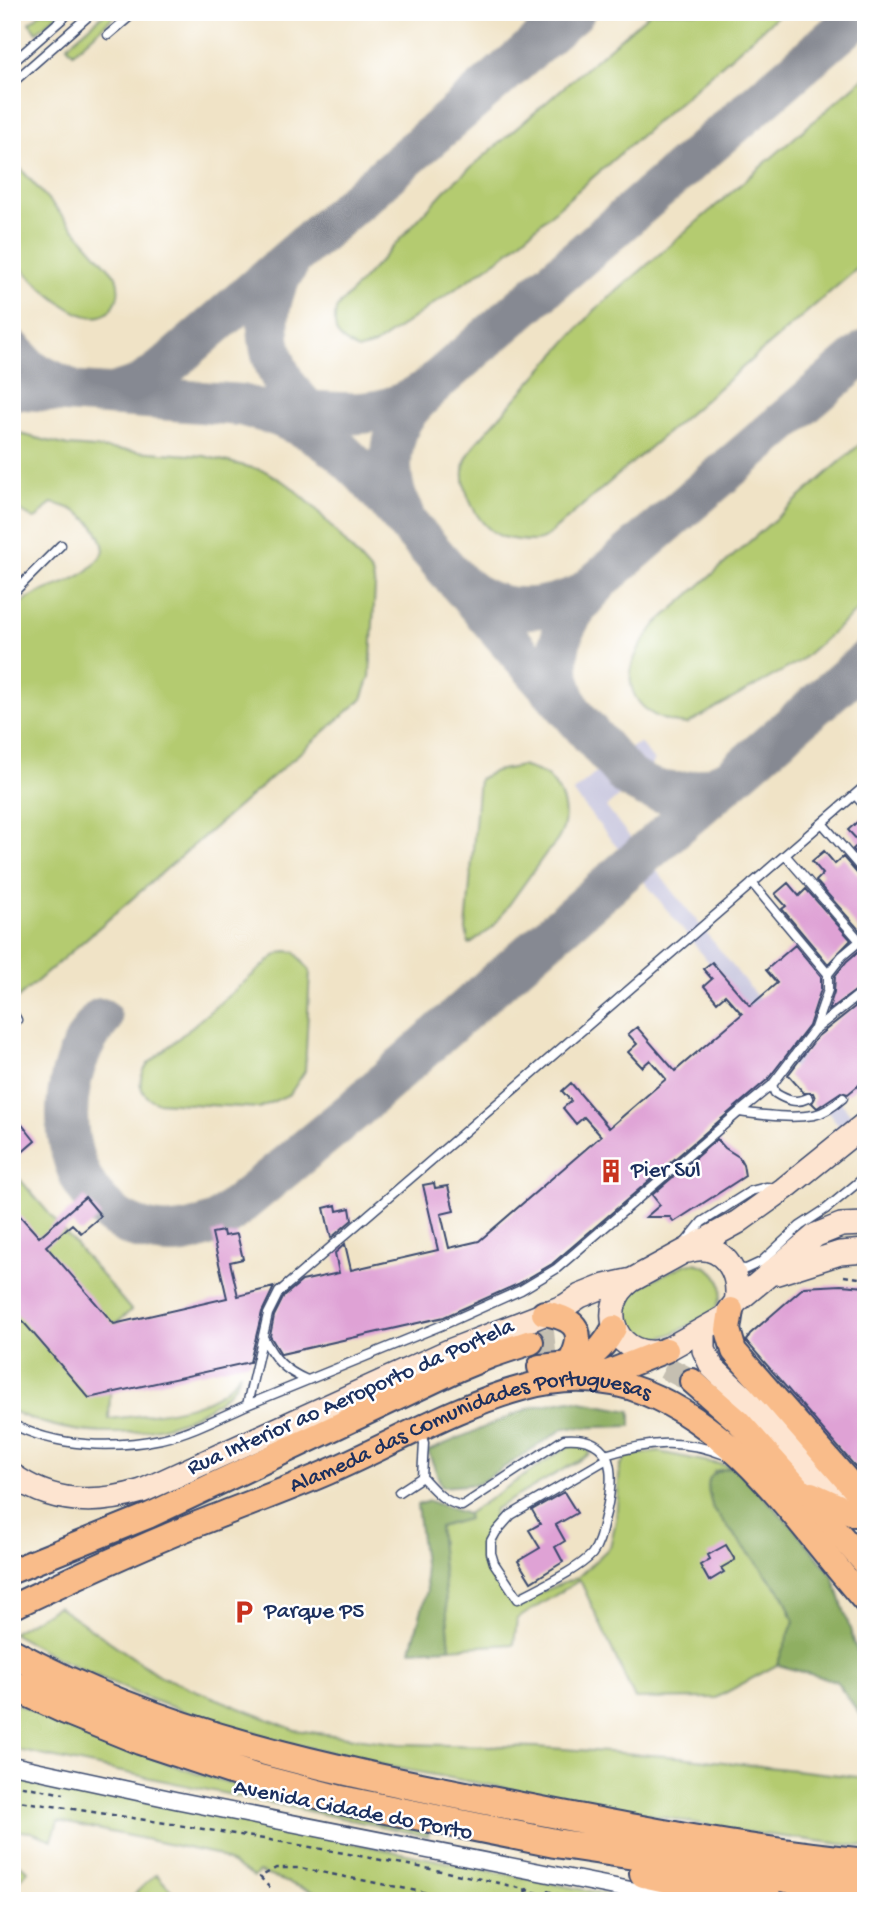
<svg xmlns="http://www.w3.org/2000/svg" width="878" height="1913" font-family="'Gochi Hand',sans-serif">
<rect width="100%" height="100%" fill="#fff"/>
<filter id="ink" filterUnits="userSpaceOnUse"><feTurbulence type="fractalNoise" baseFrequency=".0143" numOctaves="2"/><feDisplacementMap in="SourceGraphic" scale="14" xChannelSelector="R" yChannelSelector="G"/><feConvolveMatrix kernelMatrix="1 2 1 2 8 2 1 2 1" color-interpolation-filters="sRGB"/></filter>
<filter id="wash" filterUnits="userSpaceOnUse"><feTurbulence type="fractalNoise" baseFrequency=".00686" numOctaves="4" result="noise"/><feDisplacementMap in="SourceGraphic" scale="28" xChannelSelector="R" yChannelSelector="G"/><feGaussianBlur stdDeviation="1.57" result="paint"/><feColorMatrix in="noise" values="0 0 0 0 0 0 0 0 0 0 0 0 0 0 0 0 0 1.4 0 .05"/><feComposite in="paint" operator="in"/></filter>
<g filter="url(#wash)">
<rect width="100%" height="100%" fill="#f0e3c6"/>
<path fill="#c3c1db" d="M640 743 654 761 646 774 606 807 856 1121 843 1131 573 792 624 750Z"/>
<path fill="#b4cb70" stroke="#687d67" stroke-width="2" d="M42 12H60L37 32 29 23Z
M106 12H119L73 53 67 46Z
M651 12H782L503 256 374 345 358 350C337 338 332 334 336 309L446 189Z
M866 76V261L546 537C539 543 528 541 519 540 515 539 508 539 503 537 478 528 459 489 465 463 466 457 472 450 475 444L595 310Z
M12 159 116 276C120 288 120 298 112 308 88 340 28 275 12 258Z
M12 432 68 446 204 456 265 471 289 485 315 508 372 573 375 587 370 677 362 699 12 1003V613C17 608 23 601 29 598 58 581 84 585 104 551 101 524 77 507 51 503L37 518 34 519 12 506Z
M866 439V603L800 661 687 724C646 722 616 692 638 651 643 641 650 633 656 624Z
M522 766C530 769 542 772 548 777 570 800 571 831 547 852L493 927 469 944 466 930 479 779 495 771Z
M285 951 295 952 310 971 305 1071 290 1094 259 1108 156 1102C137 1093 137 1080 148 1064L275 956Z
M12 1170 131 1310 113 1327 109 1419C149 1414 219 1412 240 1372 238 1386 229 1393 218 1401 160 1444 76 1440 12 1411Z
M693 1263C720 1266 731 1292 712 1312 691 1324 640 1361 627 1320 625 1311 626 1301 633 1294 646 1280 669 1273 686 1264Z
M573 1443 586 1446 590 1454 495 1509 485 1558 513 1603 577 1578 610 1547 616 1520 620 1466 628 1455 659 1452 734 1467 714 1471 713 1509 784 1596 794 1621 777 1665 716 1698 635 1699 580 1580 517 1619 514 1644 450 1648 439 1527 467 1519V1514Z
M58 1606 160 1676 295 1730 400 1744 535 1747 679 1757 866 1778V1847L738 1831 391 1767 289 1743 221 1724 146 1698 59 1659 12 1633Z
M12 1702 109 1742 195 1773 303 1804 429 1832 428 1836 12 1749Z
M12 1774 639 1901H338L259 1872 254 1877 215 1854 58 1821 52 1840 31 1832 12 1830Z
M12 1858 28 1870 12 1890Z
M156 1874 181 1901H127Z"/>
<path fill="#8faf62" stroke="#556f60" stroke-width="2" d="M570 1400 631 1411V1426L565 1428 478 1484 442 1487 428 1451 532 1407Z
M734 1467 795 1529 833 1576 866 1679V1723L836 1681 777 1665 794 1621 784 1596 713 1509C705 1482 704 1472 734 1467Z
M429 1501 467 1514 468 1519 439 1527 450 1648 411 1650 427 1590 417 1505Z"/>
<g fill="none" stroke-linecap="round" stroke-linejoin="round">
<path stroke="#868992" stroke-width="42" d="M288 264C263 299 262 345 284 382 295 400 313 415 327 431
M12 350 31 371 66 388
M12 388 241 405 279 416 310 430 338 449 363 473 627 776C660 799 690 797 725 781
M113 394 141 385 162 370 574 12
M294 410C340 414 385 420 424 391
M403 514C388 486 387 452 400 423 408 406 424 394 437 381L863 12
M466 588C500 617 546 611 583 594L866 351
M569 707C546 660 559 622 595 586
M101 1019C39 1091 62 1231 171 1234 187 1234 203 1228 218 1222L353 1111 498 981 866 661"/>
</g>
<g id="blocks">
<path fill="#dfa2d5" d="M866 814V864L853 849 860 843 848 830Z
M824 851 835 864 843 857 861 878 866 880V930L861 932 816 881 823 874 812 861Z
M788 883 799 896 806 889 851 940 828 964 782 909 786 906 775 894Z
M795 945 821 976V989L809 1026 768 1079 552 1264 518 1284 444 1317 281 1354 270 1336 274 1316 284 1296 302 1281 339 1273 335 1253 345 1244 351 1270 438 1250 423 1185 434 1183 435 1188 448 1186 454 1211 441 1214 449 1248 479 1241 601 1136 584 1117 576 1124 563 1108 571 1101 562 1091 571 1083 609 1128 666 1079 650 1060 642 1067 628 1052 637 1044 628 1034 637 1027 675 1071 742 1014 725 995 717 1002 704 986 712 979 703 969 712 962 750 1006 777 983 766 970Z
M866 945V983L828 1011 834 992 835 976 847 961Z
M866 998V1079L848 1094 841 1092 817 1108 812 1103 815 1098 813 1093H804L788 1075 818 1036Z
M20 1122 35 1141 12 1161V1129Z
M717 1139 725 1148 739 1157 743 1164 745 1176 674 1222 670 1217H646L660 1205 652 1195Z
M85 1197 101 1216 81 1233 72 1224 46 1246 114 1324 227 1298 212 1233 223 1231 224 1236 237 1234 243 1259 230 1262 238 1296 274 1287 262 1312 250 1362 89 1398 12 1309V1207L39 1237Z
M336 1205 337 1211 350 1208 352 1220 331 1238 324 1208Z
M841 1285 866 1287V1479L746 1341 750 1334 804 1287Z
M564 1492 577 1513 556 1525 565 1541 555 1547 563 1562 531 1582 518 1561 540 1548 529 1530 540 1524 532 1510Z
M726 1545 735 1560 721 1568 724 1572 709 1581 700 1565 710 1559 708 1555Z"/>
</g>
</g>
<g filter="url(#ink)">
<use href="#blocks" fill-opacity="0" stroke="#3b4a6e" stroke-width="2"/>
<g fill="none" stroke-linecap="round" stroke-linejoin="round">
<path stroke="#c5bfb1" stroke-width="24" stroke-dasharray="24 12" stroke-linecap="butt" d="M531 1342 570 1338 597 1344
M632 1353 647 1358 692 1381"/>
<g stroke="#3b4a6e" stroke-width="11">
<path id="lane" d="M108 35 135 12
M12 63 70 12
M12 83 93 12
M12 594 61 545
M855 795 866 807
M822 823 866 874
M785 855 860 941
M752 883 828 974
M12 1011 17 1020
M815 1028 828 990V974L842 956 866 936
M808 1098C796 1104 786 1100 775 1093L772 1085 813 1031 866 989
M739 1112 772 1085
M685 1243 702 1222 751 1191 766 1187 778 1188
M734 1268 746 1269 761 1262 800 1226 826 1209 866 1176
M263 1337C274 1359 284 1370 307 1380
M247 1405 445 1324 521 1290 556 1269 739 1112C763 1115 790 1119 814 1115 825 1113 835 1105 843 1098
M12 1424C56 1447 113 1449 161 1439 191 1432 220 1417 247 1405L268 1314 279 1292 866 785
M605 1455C647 1442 683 1438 725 1455
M422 1477C434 1490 443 1502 462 1506L564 1439C616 1435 615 1474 606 1513 602 1527 601 1542 592 1554 578 1570 538 1588 518 1599L494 1563 491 1553V1541L496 1532 511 1515 607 1459
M399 1492 422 1477 424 1443 420 1431"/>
</g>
<g stroke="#3b4a6e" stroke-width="19">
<path id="street" d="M12 1765 175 1800 686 1901"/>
</g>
<g stroke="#3b4a6e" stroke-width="26">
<path id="secondary" d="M688 1251C721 1240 742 1272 736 1302
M777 1273 840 1253 866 1251
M632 1280C593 1308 618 1364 666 1350L725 1317 736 1302 816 1235 841 1225 866 1224
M704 1330V1350L712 1367 749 1402 826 1489 845 1506
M12 1475C52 1504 96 1505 142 1491L449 1351 565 1306 580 1296 605 1286 632 1280 738 1222 784 1189 866 1123"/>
</g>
<g stroke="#3b4a6e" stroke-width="28">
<g id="primary">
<path d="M731 1310 728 1330 734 1351 866 1502"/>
<path d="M544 1313C578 1319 586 1332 570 1363"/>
<path d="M540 1367C578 1363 595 1364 614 1328"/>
<path d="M591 1375 610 1372 666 1350"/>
<path d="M692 1381 738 1421 866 1564"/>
<path d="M811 1494 855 1514"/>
<path d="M12 1571 148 1516 458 1369 492 1355 531 1342"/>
<path id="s1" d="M12 1607C77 1576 143 1545 210 1519 250 1503 289 1489 328 1472 393 1444 453 1407 522 1388 564 1376 606 1377 646 1393 742 1432 800 1527 866 1602"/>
</g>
</g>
<g stroke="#3b4a6e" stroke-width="32">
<path id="highway" d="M12 1653C164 1736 333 1770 501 1803 622 1827 743 1851 866 1863
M12 1685 66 1710 140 1740 252 1777 341 1800 555 1843 866 1890
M644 1873 769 1901"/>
</g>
<path stroke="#3b4a6e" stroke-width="2.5" stroke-dasharray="5 5" stroke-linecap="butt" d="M844 1276 866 1279
M12 1784 64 1794
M12 1800C134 1818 255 1836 376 1859 440 1871 503 1881 564 1901
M270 1888 260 1877 276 1868H300L468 1901
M547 1891 580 1901
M520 1901 527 1889 525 1901"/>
<use href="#lane" stroke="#fff" stroke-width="8"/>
<use href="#street" stroke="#fff" stroke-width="16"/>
<use href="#secondary" stroke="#fde4d0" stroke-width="23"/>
<use href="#primary" stroke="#f9bc8a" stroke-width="24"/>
<use href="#highway" stroke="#f9bc8a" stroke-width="28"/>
</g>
</g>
<defs>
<g id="building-bare" transform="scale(1.89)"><path d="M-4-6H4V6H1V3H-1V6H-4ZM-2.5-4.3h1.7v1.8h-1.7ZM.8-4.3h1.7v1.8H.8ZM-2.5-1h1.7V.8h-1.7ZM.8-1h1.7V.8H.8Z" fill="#c8321e" stroke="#fff" stroke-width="2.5" paint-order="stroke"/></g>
<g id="parking-bare" transform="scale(1.89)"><path d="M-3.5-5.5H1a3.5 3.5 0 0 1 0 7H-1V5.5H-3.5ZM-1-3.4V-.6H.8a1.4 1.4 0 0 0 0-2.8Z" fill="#c8321e" stroke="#fff" stroke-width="2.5" paint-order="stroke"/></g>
</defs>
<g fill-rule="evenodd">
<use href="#building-bare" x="611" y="1171"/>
<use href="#parking-bare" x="244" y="1612"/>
</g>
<g text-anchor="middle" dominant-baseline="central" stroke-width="5" stroke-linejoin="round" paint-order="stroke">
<g font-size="23" fill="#1b2f5e" stroke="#fff" text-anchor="start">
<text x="631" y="1171">Pier Sul</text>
<text x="264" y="1612">Parque P5</text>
</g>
<g font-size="23" fill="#1b2f5e" stroke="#fff">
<text transform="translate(351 1398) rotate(-24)">Rua Interior ao Aeroporto da Portela</text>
<text stroke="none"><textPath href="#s1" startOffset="495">Alameda das Comunidades Portuguesas</textPath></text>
<text transform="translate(353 1811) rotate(11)">Avenida Cidade do Porto</text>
</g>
</g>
<rect width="878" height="1913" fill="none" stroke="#fff" stroke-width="42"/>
</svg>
